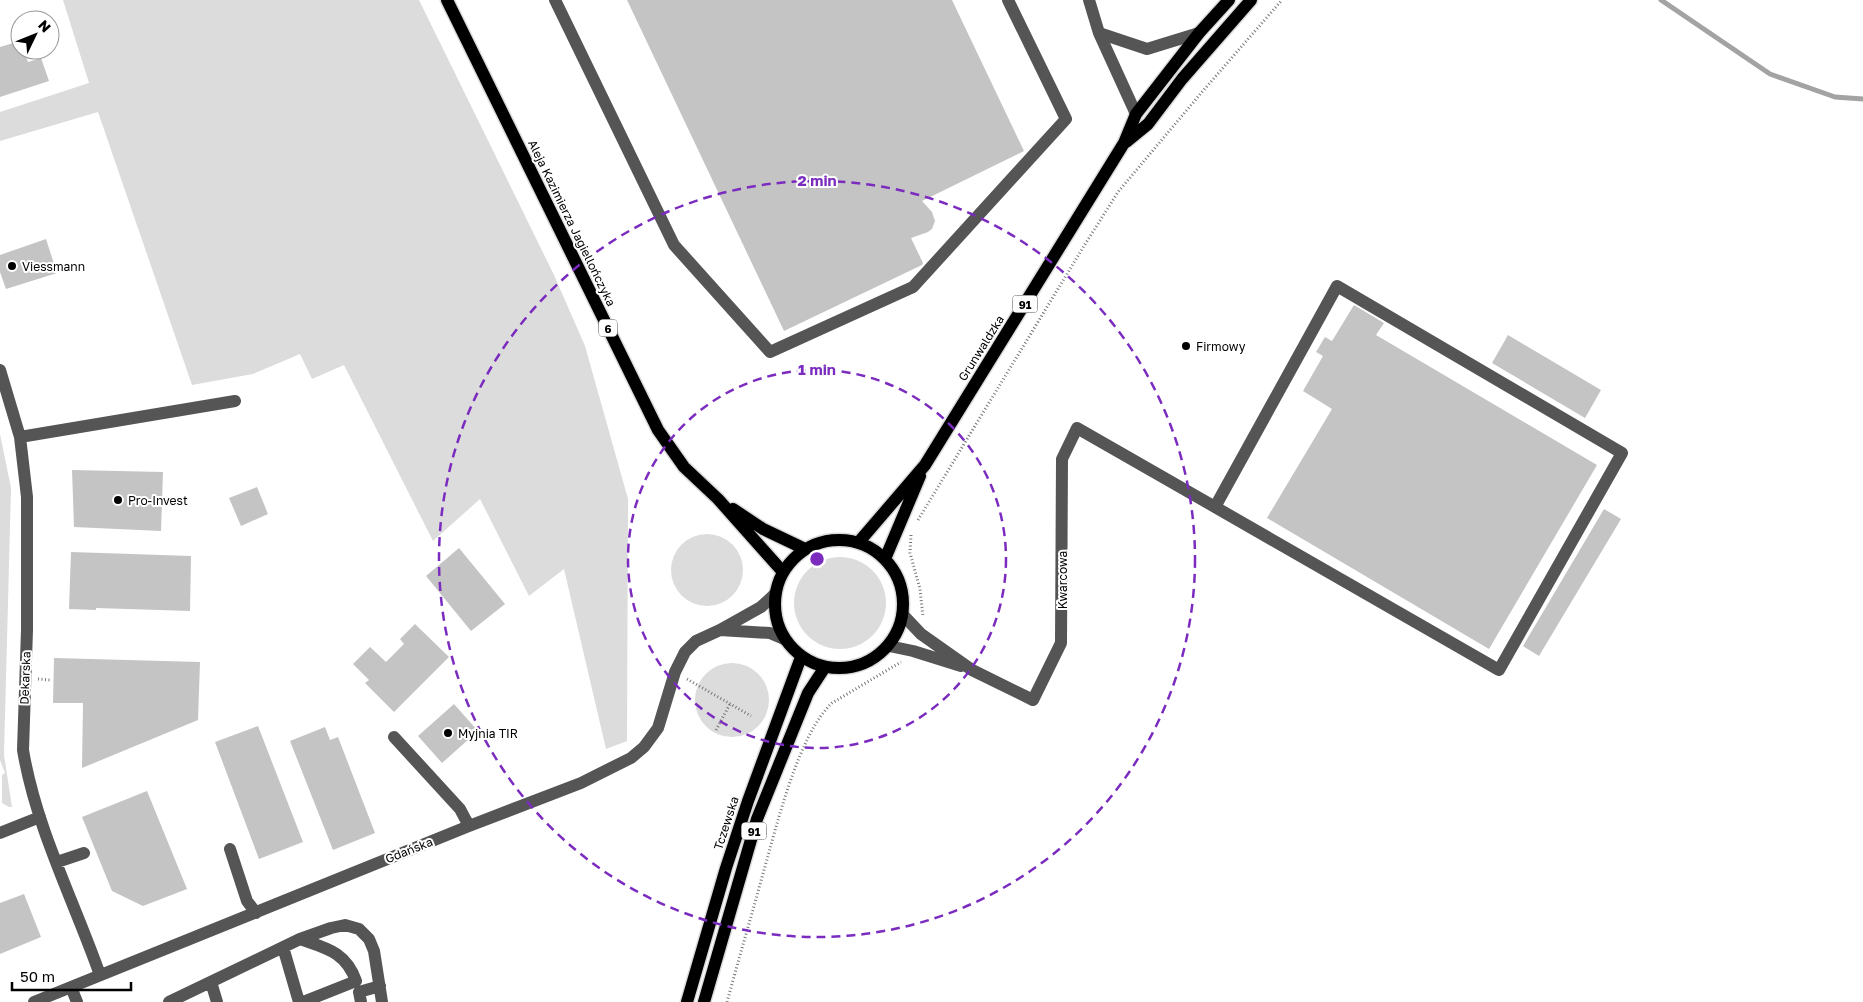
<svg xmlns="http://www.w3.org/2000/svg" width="1863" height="1002" font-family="'Golos Text',sans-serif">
<rect width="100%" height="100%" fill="#fff"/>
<path fill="#dcdcdc" d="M63 0H419L554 275 585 346 628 499 627 741 606 749 564 569 529 596 480 499 433 541 344 365 312 379 300 354 253 374 192 385 98 112 0 141V112L89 83Z
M0 434 11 488 4 755 12 807H9L2 803V775L5 773 0 760Z
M671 570a36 36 0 1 1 72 0a36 36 0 1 1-72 0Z
M794 603a46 46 0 1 1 92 0a46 46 0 1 1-92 0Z
M695 700a37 37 0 1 1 74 0a37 37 0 1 1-74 0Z"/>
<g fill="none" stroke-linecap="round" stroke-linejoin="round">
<path stroke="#a3a3a3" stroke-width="5" d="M1661 0 1770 74 1835 97 1863 99"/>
</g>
<path fill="#c4c4c4" d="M627 0H952L1024 151 922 201 932 212 935 221 932 229 928 232 911 238 923 263 922 265 784 331Z
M20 41V50H24L28 62 41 58 49 81 0 97V47Z
M46 239 57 273 6 289 0 272V255Z
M1354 305 1384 323 1376 335 1597 465 1489 649 1267 518 1332 409 1303 391 1323 356 1316 352 1325 337 1332 341Z
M1508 335 1601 390 1585 418 1492 363Z
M72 470 163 472 161 531 74 527Z
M257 487 268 514 241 526 229 498Z
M1604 509 1621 519 1539 656 1523 646Z
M459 548 505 604 471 631 426 576Z
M71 552 191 556 190 611 96 608V610L69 609Z
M415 624 449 657 394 712 365 683 369 680 353 664 370 647 386 662 404 644 400 639Z
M54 658 200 662 198 720 82 768 83 703H53Z
M454 704 478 731 442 763 418 736Z
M258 726 303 842 259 859 215 742Z
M325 727 330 740 338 737 375 833 333 850 290 741Z
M147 791 187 889 143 906 112 891 82 817Z
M24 894 41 937 0 954V903Z"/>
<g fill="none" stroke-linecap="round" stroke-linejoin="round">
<g stroke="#dbdbdb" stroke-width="15">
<path id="major" d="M447 0 658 430 684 467 718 499 783 572
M1126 142 1148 124 1182 79 1251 0
M733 509 763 529 805 549
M775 604a64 64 0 1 1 128 0a64 64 0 1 1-128 0Z
M858 543 925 465 1124 143 1136 114 1199 33 1229 0
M885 559 920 476
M687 1002 726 868 748 801 801 657
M704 1002 757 819 808 693 825 667"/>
</g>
<path stroke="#777" stroke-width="3" stroke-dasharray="1 2.5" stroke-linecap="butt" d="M918 520 1084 246 1118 192 1202 92 1282 0
M911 535 910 553 920 589 923 617
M38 679 50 680
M687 679 751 716
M716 730 730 704
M727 1002C739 958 752 914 764 870 777 825 798 735 832 703L901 662"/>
<path stroke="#555" stroke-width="12" d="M555 0 674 245 770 352 913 287 1066 119 1008 0
M1089 0 1099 33 1136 114
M1099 33 1147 49 1199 33
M0 370 20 437 27 497V630L23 750C36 828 74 901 100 975
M20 437 235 401
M903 615 921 634 972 670 1033 700 1061 643 1062 459 1077 428 1215 507 1337 286 1622 453 1499 670 1215 507
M720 630 770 633 784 639
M889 646 913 651 961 666
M394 737 460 809 469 826
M0 833 40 817
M230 849 247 901 256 913
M57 862 84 853
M300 939C326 948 346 952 356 981L303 1002
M283 947 299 1002
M211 982 217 1002
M71 987 77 1002
M34 1002 469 826 581 783 631 758 644 747 658 728 675 672 685 652 696 641 720 630 761 607 775 594
M169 1002 300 939 331 928 345 925 359 929 369 939 374 951 382 1002
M361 1002 359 992 380 986"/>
<use href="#major" stroke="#000" stroke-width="12"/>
</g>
<g fill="none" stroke="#7b2cbf" stroke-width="2.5" stroke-dasharray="9 6">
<circle cx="817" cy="559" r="189"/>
<circle cx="817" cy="559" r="378"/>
</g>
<g fill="#000" stroke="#fff" stroke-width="2">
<circle cx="12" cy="266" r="5"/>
<circle cx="1186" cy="346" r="5"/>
<circle cx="118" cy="500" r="5"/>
<circle cx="448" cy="733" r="5"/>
</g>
<g text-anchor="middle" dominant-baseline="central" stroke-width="4" stroke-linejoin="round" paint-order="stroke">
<g fill="#fff" stroke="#4c4c4c" stroke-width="1">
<rect x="1012.5" y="295.5" width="25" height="17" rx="4"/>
<rect x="599" y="319.5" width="18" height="17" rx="4"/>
<rect x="741.5" y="822.5" width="25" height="17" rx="4"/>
</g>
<g font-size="11" font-weight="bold" fill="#000">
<text x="1025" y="304">91</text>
<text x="608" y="328">6</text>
<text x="754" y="831">91</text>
</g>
<g font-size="12" fill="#000" stroke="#fff">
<text transform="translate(572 223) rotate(64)">Aleja Kazimierza Jagiellończyka</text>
<text transform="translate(981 348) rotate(-58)">Grunwaldzka</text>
<text transform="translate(1062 580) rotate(-90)">Kwarcowa</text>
<text transform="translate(25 678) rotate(-88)">Dekarska</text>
<text transform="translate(726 823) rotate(-72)">Tczewska</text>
<text transform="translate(409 850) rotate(-22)">Gdańska</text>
</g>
<g font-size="12" fill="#000" stroke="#fff" text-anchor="start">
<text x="22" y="266">Viessmann</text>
<text x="1196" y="346">Firmowy</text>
<text x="128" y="500">Pro-Invest</text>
<text x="458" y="733">Myjnia TIR</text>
</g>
</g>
<circle cx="817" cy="559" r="8" fill="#7b2cbf" stroke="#fff" stroke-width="2.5"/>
<g font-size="15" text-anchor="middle" font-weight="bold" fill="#7b2cbf" stroke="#fff" stroke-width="4" stroke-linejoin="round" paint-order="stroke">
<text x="817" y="186">2 min</text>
<text x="817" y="375">1 min</text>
</g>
<g transform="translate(35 35) rotate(47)"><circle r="24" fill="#ffffff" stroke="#999999"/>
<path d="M0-4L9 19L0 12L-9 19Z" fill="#000000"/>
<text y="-8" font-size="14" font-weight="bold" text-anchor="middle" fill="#000000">N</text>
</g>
<path d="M12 982v8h119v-8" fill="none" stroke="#000000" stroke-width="2.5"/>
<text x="20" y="982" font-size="15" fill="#000000" stroke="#ffffff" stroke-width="4" paint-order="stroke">50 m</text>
</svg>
